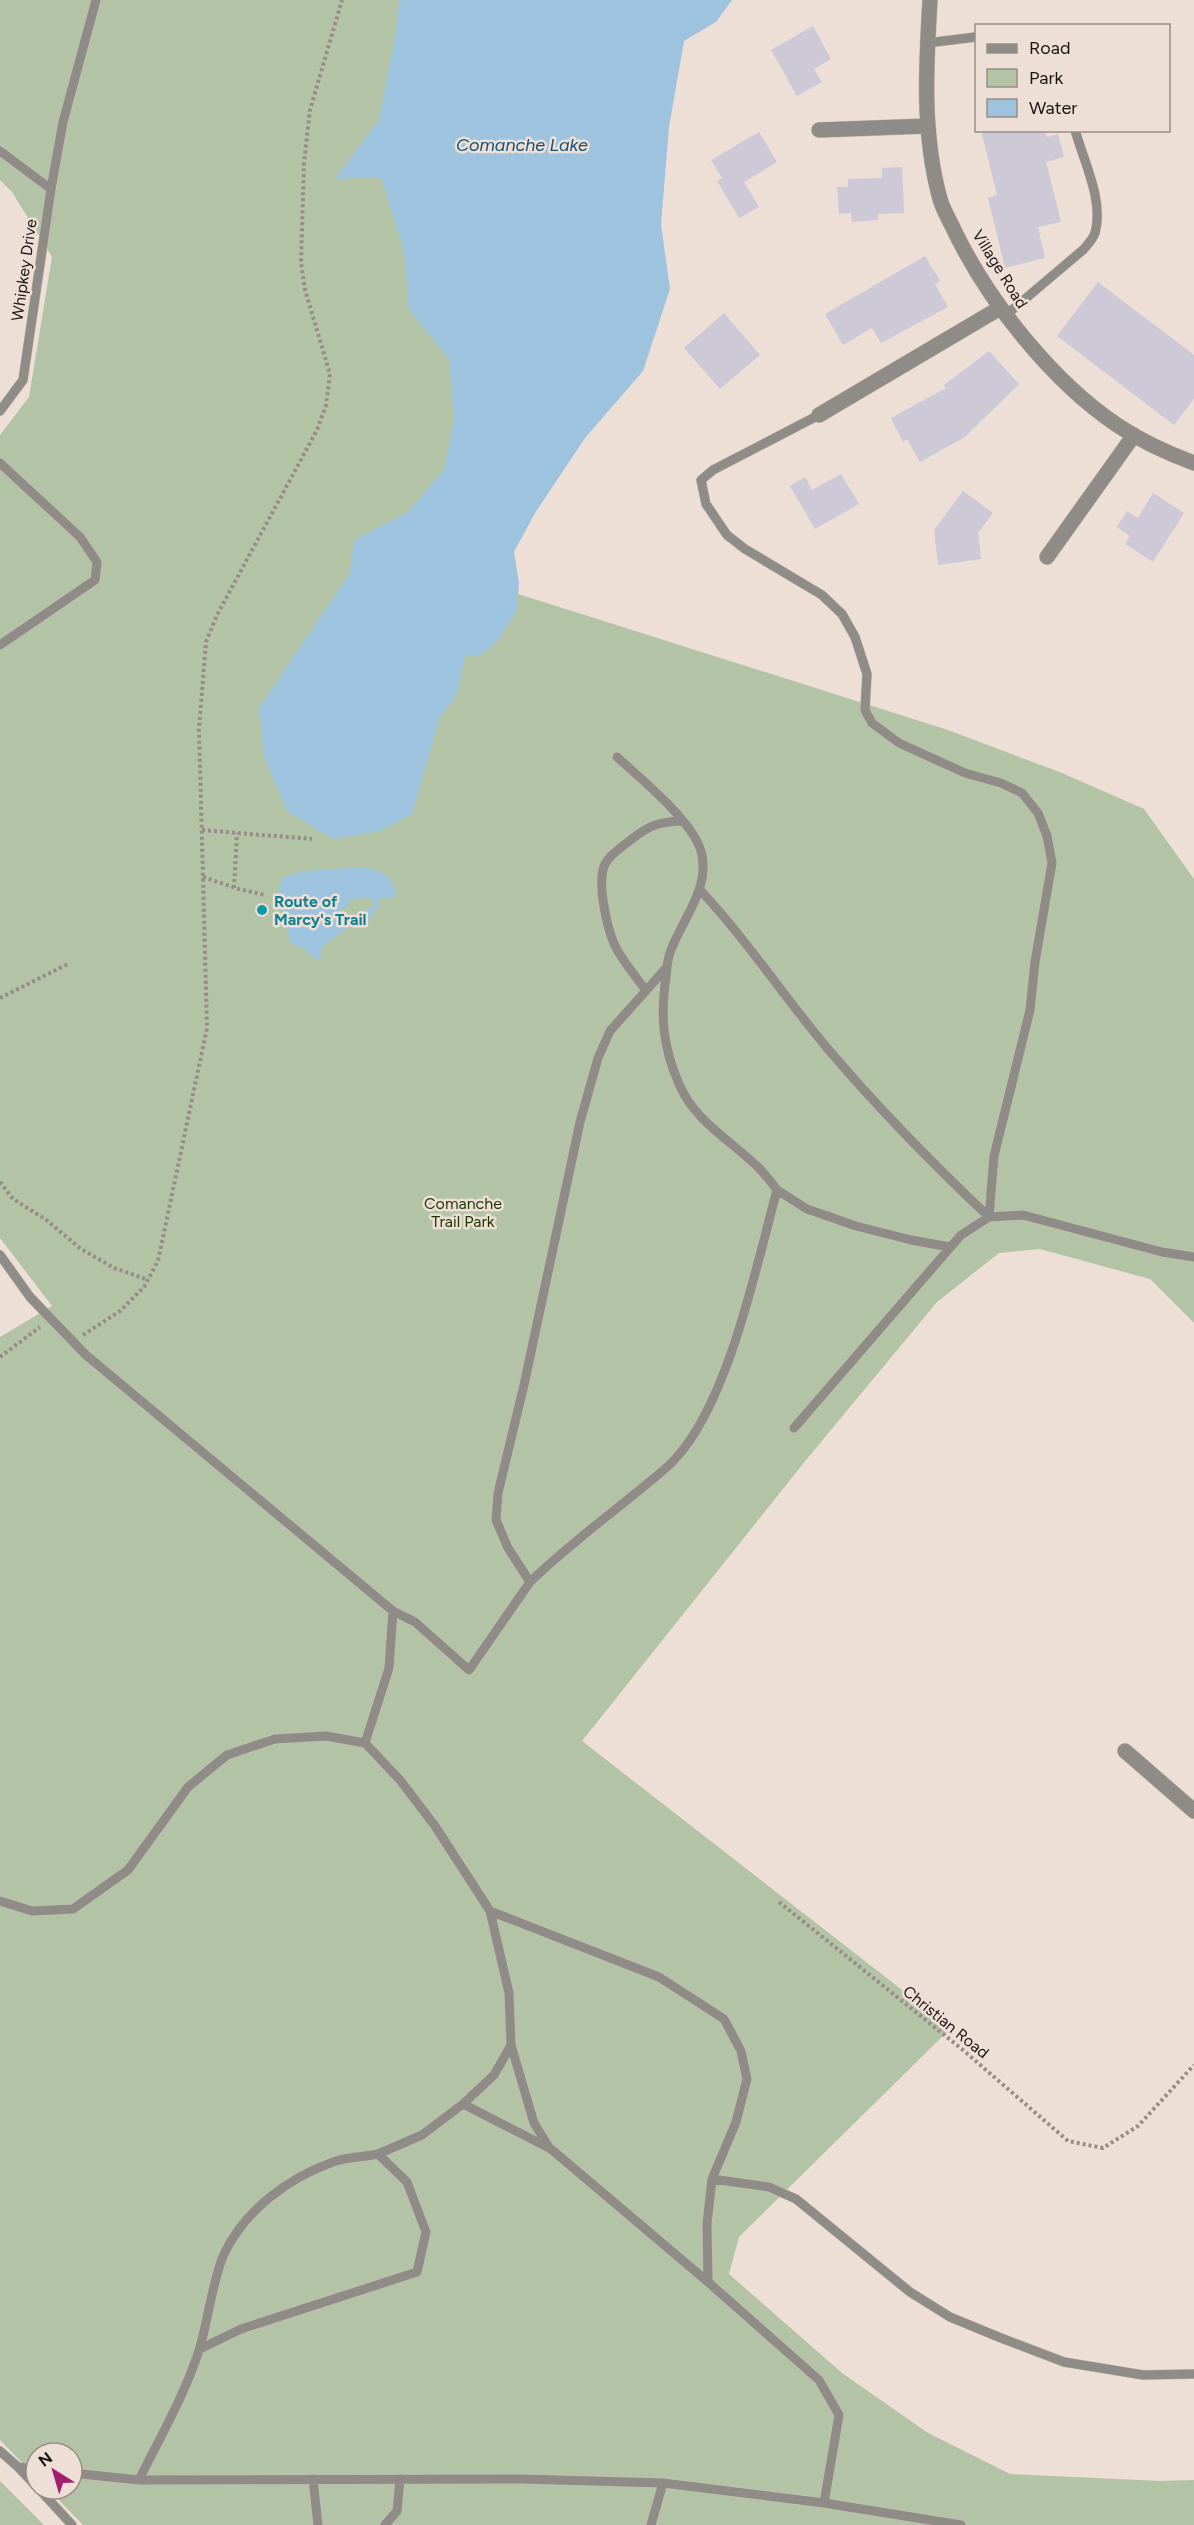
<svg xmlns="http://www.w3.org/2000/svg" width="1194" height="2525" font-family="Figtree,sans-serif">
<rect width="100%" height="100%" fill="#edded6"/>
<path fill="#b3c4a6" d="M0 0H434L487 393 471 579 948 730 1062 773 1144 809 1194 879V1323L1150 1279 1040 1249 999 1253 937 1302 806 1460 582 1741 951 2028 739 2237 729 2274 842 2373 928 2433 1010 2474 1160 2481 1194 2480V2525H83L48 2489H72V2453H36V2477L0 2440V1337L52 1306 0 1238V435L29 397 52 257 12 192 0 180Z
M0 2481 44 2525H0Z"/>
<path fill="#9dc3de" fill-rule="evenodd" d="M399 0H732L716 22 684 41 669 127 661 224 670 289 643 371 585 438 535 513 514 552 519 583 517 610 496 643 480 655 465 656 457 695 440 717 412 814 380 831 333 839 287 811 264 757 259 708 350 573 354 540 408 512 444 469 454 421 449 359 409 310 404 251 381 177 335 179 379 120 396 31Z
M358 867C378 869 392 873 396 894L395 897 379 899 377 902 379 907 367 921 346 929 325 944 319 955 322 959H315L306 950 291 943 285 920 286 916 278 908 281 904 278 896 282 878 303 871ZM367 897 374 902C366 917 349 917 335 921V916L341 909 347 908 350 900Z"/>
<path fill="#cdc9d7" d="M813 26 831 59 814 69 822 82 797 96 771 50Z
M981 130H1045L1047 137 1058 134 1064 157 1046 162 1061 222 1038 227 1045 258 1005 268 988 198 997 195Z
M759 132 777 162 744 182 759 207 739 218 717 181 722 178 711 160Z
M902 167 904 213 878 214V220L852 222 851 213 839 214 837 187H848V179L882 178V168Z
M925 256 940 281 935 284 948 307 881 343 872 328 843 345 825 314Z
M1098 282 1194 355V399L1174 425 1057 336Z
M724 313 760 355 720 389 684 348Z
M989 351 1019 384 965 437 920 462 907 439 903 442 891 418 946 388 944 385Z
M841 474 859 504 815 529 790 486 805 477 812 490Z
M963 491 993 513 978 533 981 559 938 565 934 530Z
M1153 493 1184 513 1153 562 1125 544 1130 536 1117 527 1127 511 1138 518Z"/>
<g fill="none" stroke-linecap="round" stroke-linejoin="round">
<g stroke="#c7bab3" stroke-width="10">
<path id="service" d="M927 43 976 37
M0 151 51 189 23 380 0 411
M51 189 63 122 96 0
M1006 315 1084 249C1088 244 1093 239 1095 233 1104 201 1084 162 1075 130
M819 415 713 470 701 480 706 504 727 535 745 549 822 595 842 614 855 637 867 674 865 710 872 723 899 743 965 773 1001 783 1022 793 1038 813 1047 836 1052 863 1035 962 1030 1010 994 1156 989 1217
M0 463 80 537 97 562 95 580 0 645
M617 757C641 779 689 818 700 848 713 885 683 918 671 950 667 959 667 969 666 977 660 1017 663 1047 679 1084 695 1122 732 1141 760 1169 766 1176 772 1183 777 1190
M700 890C747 940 784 997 828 1049 878 1108 933 1164 989 1217
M646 991C637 978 627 966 619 953 608 936 596 883 605 864 610 855 620 848 628 842 648 826 656 822 682 821
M0 1255 30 1297 86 1355 393 1611 415 1622 469 1670 530 1582 508 1548 496 1520 498 1493 524 1385 580 1122 598 1058 610 1031 667 967
M794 1428 961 1235 989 1217 1023 1215 1162 1252 1194 1257
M530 1582C565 1548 604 1519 642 1488 653 1478 667 1469 676 1458 729 1400 756 1267 777 1190L807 1209 856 1226 911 1240 950 1247
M365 1743 389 1668 393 1611
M0 1901 32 1911 73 1909 128 1870 188 1787 227 1755 275 1739 326 1736 365 1743 400 1780 435 1826 490 1911 659 1977 724 2019 741 2051 747 2079 736 2122 712 2179 707 2224 708 2282
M490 1911 509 1993 511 2045 494 2075 463 2104 551 2149 708 2282 819 2380 839 2415 824 2503
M511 2045 534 2123 550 2149
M378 2154 422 2135 463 2104
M712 2179 769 2187 796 2199 910 2292 950 2317 1001 2338 1064 2362 1143 2375 1194 2374
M0 2451 18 2467 36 2469
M18 2467 36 2486
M72 2473 139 2480 521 2479 663 2483 824 2503 961 2525
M313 2479 318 2525
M139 2480C160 2437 186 2393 200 2347 208 2320 213 2278 224 2254 245 2210 288 2178 333 2162 347 2157 364 2157 378 2154L407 2182 426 2232 417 2272 241 2329 200 2349
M39 2489 72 2525
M385 2525 397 2511 400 2479
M651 2525 663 2483"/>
</g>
<g stroke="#c7bab3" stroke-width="16">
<path id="minor" d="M930 0C926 66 922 134 940 199 943 210 950 221 955 232 989 302 1052 381 1117 425 1141 441 1167 453 1194 463
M819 130 927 126
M819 415 1000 308
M1047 557 1134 435
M1125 1751 1194 1811"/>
</g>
<path stroke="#978c86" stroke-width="4" stroke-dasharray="3 3" stroke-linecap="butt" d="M202 830 312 839
M203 877 239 889 265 895
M234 888 237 833
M0 998 68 964
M0 1182 13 1199 45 1219 81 1249 114 1268 148 1280
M83 1335 120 1311 144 1287 158 1261 207 1028 199 729 206 642 217 615 317 430 326 405 330 374 305 290 301 263 304 163 310 110 342 0
M0 1357 40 1327
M779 1902 963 2050 1068 2141 1103 2148 1138 2126 1194 2065"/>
<use href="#service" stroke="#8f8b86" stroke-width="9"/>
<use href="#minor" stroke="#8f8b86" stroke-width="15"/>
</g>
<circle fill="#0f9aa8" stroke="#edded6" stroke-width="2" cx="262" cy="910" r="6"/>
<g text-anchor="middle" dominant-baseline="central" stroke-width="5" stroke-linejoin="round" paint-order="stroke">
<g font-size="16" fill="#1b1613" stroke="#edded6">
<text transform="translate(1000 269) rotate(58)">Village Road</text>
<text transform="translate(24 270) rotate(-82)">Whipkey Drive</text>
<text transform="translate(946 2022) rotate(39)">Christian Road</text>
</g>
<g font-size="16" font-weight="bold" fill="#0d838f" stroke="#edded6" text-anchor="start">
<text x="274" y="901">Route of<tspan x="274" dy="18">Marcy's Trail</tspan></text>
</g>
<g font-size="16" fill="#1d3600" stroke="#edded6">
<text x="463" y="1203">Comanche<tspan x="463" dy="18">Trail Park</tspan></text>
</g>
<g font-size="18" font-style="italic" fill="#135377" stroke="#edded6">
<text x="522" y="145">Comanche Lake</text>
</g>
</g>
<rect x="975" y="24" width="195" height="108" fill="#edded6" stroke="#998e88" stroke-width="1.5"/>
<rect x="987" y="44" width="30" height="9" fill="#8f8b86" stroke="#998e88" stroke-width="1.5"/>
<text x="1029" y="54" font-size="18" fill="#1b1613">Road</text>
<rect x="987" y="69" width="30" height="18" fill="#b3c4a6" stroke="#998e88" stroke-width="1.5"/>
<text x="1029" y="84" font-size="18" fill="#1b1613">Park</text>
<rect x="987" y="99" width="30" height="18" fill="#9dc3de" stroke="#998e88" stroke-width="1.5"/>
<text x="1029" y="114" font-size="18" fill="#1b1613">Water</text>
<g transform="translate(54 2471) rotate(323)"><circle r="28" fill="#edded6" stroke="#998e88" stroke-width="1.5"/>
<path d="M0-4.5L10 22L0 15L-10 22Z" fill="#a11f6e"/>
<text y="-9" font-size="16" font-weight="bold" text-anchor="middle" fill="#1b1613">N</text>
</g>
</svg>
